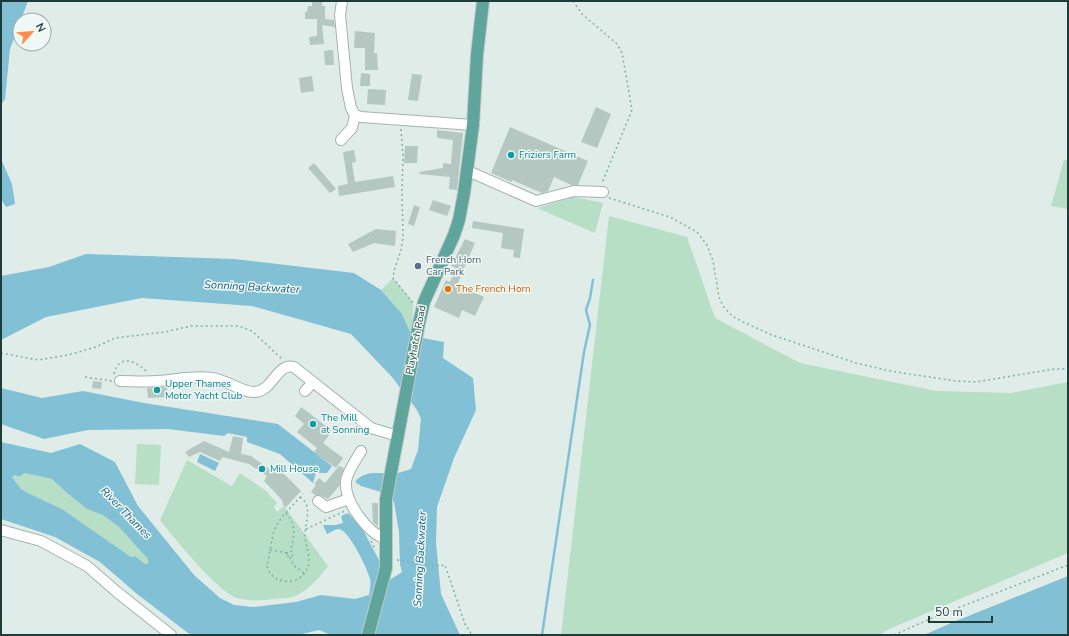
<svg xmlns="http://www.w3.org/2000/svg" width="1069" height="636" font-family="'Nunito Sans',sans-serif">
<rect width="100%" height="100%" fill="#dfece8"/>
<path fill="#b6dfc6" d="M1064 160H1068V209L1051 206Z
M574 197 603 203 595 233 537 208Z
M609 216 687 237 715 318 800 363 936 391 1011 393 1068 382V553L887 630 880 635H561Z
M393 278 413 302 412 336 402 314 381 290Z
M137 444 161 445 159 485 135 484Z
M187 460 232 486 240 473 266 491 277 503 274 507 277 512 284 506 328 566C319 578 309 590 295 596 288 599 280 598 273 599 262 601 248 601 237 598 219 593 173 537 160 520Z
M25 473 52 479 67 493 87 509 103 515 119 527 147 558 150 563 145 564 135 556 131 557 62 509 30 494 21 489 12 477 15 475 19 477Z"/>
<path fill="#82c0d6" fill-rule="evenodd" d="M1 1H28L10 49 5 99 1 105Z
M1 159 12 184 15 204 6 207 1 199Z
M86 254 234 259 354 273 381 290 402 314 412 336 444 342 443 358 473 378 476 410 454 458 437 507 436 543 441 594 460 635H331L319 630 298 635H194L188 633 137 594 100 562 55 537 1 519V442L51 453 80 444 115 462 138 506 194 575 220 598 234 605 253 607 296 602 321 595 355 599 369 595C370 590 371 584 370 579 368 570 349 530 339 529 335 529 330 533 327 534L323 525H336L343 523 341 516 348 513 362 528 379 560 391 579 402 572 400 564 399 532 394 502 381 492 361 486 355 482C365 468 384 475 398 473 402 472 407 470 411 469L418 450 421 419 417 410 392 377 351 334 252 306 142 298 46 317 1 340V276L49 267ZM25 473 52 479 67 493 87 509 103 515 119 527 147 558 149 563 145 564 135 556 131 557 62 509 30 494 21 489 12 477 15 475 19 477Z
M1 388 42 398 83 391 144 403 278 424 332 466 327 473H316L313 483 280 454 247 442V437L228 433 224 436 168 429 88 430 44 439 1 424Z
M200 454 219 463 215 471 197 462Z
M1068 576V635H924L951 623Z"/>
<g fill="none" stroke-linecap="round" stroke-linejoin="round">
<path stroke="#82c0d6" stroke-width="2.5" d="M542 635 584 352 590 325 586 310 590 298 593 280"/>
</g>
<path fill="#b4c7c1" d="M312 1H322V6H325V19L334 20 335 27 322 25 324 44 310 45 309 37 317 36V19H305V12H307L308 6H312Z
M355 31 375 33 374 53H377L378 70H365V48H354Z
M333 50 334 65H325L324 51Z
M361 73 370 74V86H360Z
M412 74 422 75 418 101 408 100Z
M312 76 314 91 301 93 299 78Z
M368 89 386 90 385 105 367 104Z
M596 107 611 114 597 148 581 142Z
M510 127 588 161 578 185H571L554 177 548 191 542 193 512 180V182L491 173Z
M437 130 463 133 457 190 449 189 450 177 420 174 419 172 443 168V163L451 164 453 140 437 138Z
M405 146H418L417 163H404Z
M354 150 356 162 352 163 355 182 393 176 395 187 339 196 338 186 348 184 343 152Z
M314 163 336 189 330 193 308 168Z
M433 200 451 206 447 216 429 210Z
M414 205 420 207 414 226 408 224Z
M473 221 524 229 520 258 513 257 514 250 501 248 503 233 472 228Z
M376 229 396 231 395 246 374 243 353 252 348 244Z
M465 239 475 243 457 285 484 297 475 316 462 310 459 318 434 307 446 280 450 282 456 268 451 266Z
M93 381 102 382 101 389 92 388Z
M167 387V397L148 398 147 388Z
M301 407 332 431 323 443 343 458 336 468 314 452 317 448 297 432 304 424 295 416Z
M233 436 243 438 241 454 251 456 272 471 276 466 301 491 286 507 283 505 282 500 264 481 267 476 249 464 222 457 220 461 200 452 189 457 185 452 204 441 229 452Z
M339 466 344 468 340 479V485L328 499 319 495H315L311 492 316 485 314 484 319 478 325 483Z
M372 503H378V526H377L373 522Z"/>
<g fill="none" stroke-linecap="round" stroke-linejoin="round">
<g stroke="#a2b4b0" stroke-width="12">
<path id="minor" d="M342 1 340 15 347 88 351 108 355 115 361 117 473 125
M341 140 352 128 355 115
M468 171 536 201 574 191 603 192
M120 381C132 381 145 382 157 381 175 380 194 375 212 378 227 380 243 393 255 392 273 391 277 362 294 367L371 428 398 436
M305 391 313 382
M361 451C356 460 348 470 346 481 344 501 367 533 386 539
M318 501 326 507 349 499
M1 530 41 541 87 566 117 592 171 635"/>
</g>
<g stroke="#c0c9c7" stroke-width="14">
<path id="major" d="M368 635 386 568V499L419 323 424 302 454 235 459 220 464 193 473 125 477 55 483 1"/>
</g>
<path stroke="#7db2a7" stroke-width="1.5" stroke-dasharray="2 3" stroke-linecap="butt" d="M573 1 582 14 617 44 622 53 632 110 602 183
M401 129 403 157 402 192 403 237 401 250 394 271 393 278 413 303
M609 198 670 217 697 232 707 245 713 261 719 297 723 306 732 316 743 322 772 335 856 363 890 371 956 381 976 382 1054 369H1068
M1 353 38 360 68 355 96 347 115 338 165 332 191 326H239L252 331 282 359
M114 374C119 353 136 361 147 372
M85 377 112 381
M300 497C304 500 306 503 307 507 309 516 305 526 305 535 305 547 313 559 306 571 297 587 271 584 267 566L273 534 276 526 282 517 303 494
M286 513C297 525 294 536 291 551
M306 529 345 511
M371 541 376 550
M270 550 287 553
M287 554a3 3 0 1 1 6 0a3 3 0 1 1-6 0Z
M290 557 294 566 304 573
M397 560 440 566 445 565 465 624 472 635
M894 635 932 618 1068 565"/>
<use href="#minor" stroke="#fff" stroke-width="10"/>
<use href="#major" stroke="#60a59b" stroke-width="12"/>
</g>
<g fill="#0f9aa8" stroke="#f0f8f5" stroke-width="1.5">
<circle cx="511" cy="155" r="4"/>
<circle cx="157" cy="390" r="4"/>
<circle cx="313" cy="424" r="4"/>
<circle cx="262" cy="469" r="4"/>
</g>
<circle fill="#5c6f8a" stroke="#f0f8f5" stroke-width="1.5" cx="418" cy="266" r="4"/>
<circle fill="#e8710a" stroke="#f0f8f5" stroke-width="1.5" cx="448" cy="289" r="4"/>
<g text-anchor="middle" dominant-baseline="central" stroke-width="3" stroke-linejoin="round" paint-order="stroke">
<g font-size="10" fill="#0d838f" stroke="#f0f8f5" text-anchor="start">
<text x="519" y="155">Friziers Farm</text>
<text x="165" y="384">Upper Thames<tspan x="165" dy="12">Motor Yacht Club</tspan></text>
<text x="321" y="418">The Mill<tspan x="321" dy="12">at Sonning</tspan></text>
<text x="270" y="469">Mill House</text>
</g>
<g font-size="10" fill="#4e5e75" stroke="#f0f8f5" text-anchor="start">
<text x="426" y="260">French Horn<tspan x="426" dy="12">Car Park</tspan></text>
</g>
<g font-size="10" fill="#c56008" stroke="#f0f8f5" text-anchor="start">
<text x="456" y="289">The French Horn</text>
</g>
<g font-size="10" fill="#1f3d38" stroke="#f0f8f5">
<text transform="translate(416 340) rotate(-79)">Playhatch Road</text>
</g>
<g font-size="11" font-style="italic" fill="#15607e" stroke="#f0f8f5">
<text transform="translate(252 287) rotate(3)">Sonning Backwater</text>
<text transform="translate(126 513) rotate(46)">River Thames</text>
<text transform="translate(420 559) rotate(-87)">Sonning Backwater</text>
</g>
</g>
<rect width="1069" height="636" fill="none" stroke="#1f3d38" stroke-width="4"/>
<g transform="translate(32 32) rotate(63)"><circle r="19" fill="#f0f8f5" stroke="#9cada9"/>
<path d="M0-3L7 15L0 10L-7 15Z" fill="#fd8b4c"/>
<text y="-6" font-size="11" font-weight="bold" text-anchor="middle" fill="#1f3d38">N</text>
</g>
<path d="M929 616v6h63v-6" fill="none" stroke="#1f3d38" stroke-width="2"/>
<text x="935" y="616" font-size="12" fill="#1f3d38" stroke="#f0f8f5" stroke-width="3" paint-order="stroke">50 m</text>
</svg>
